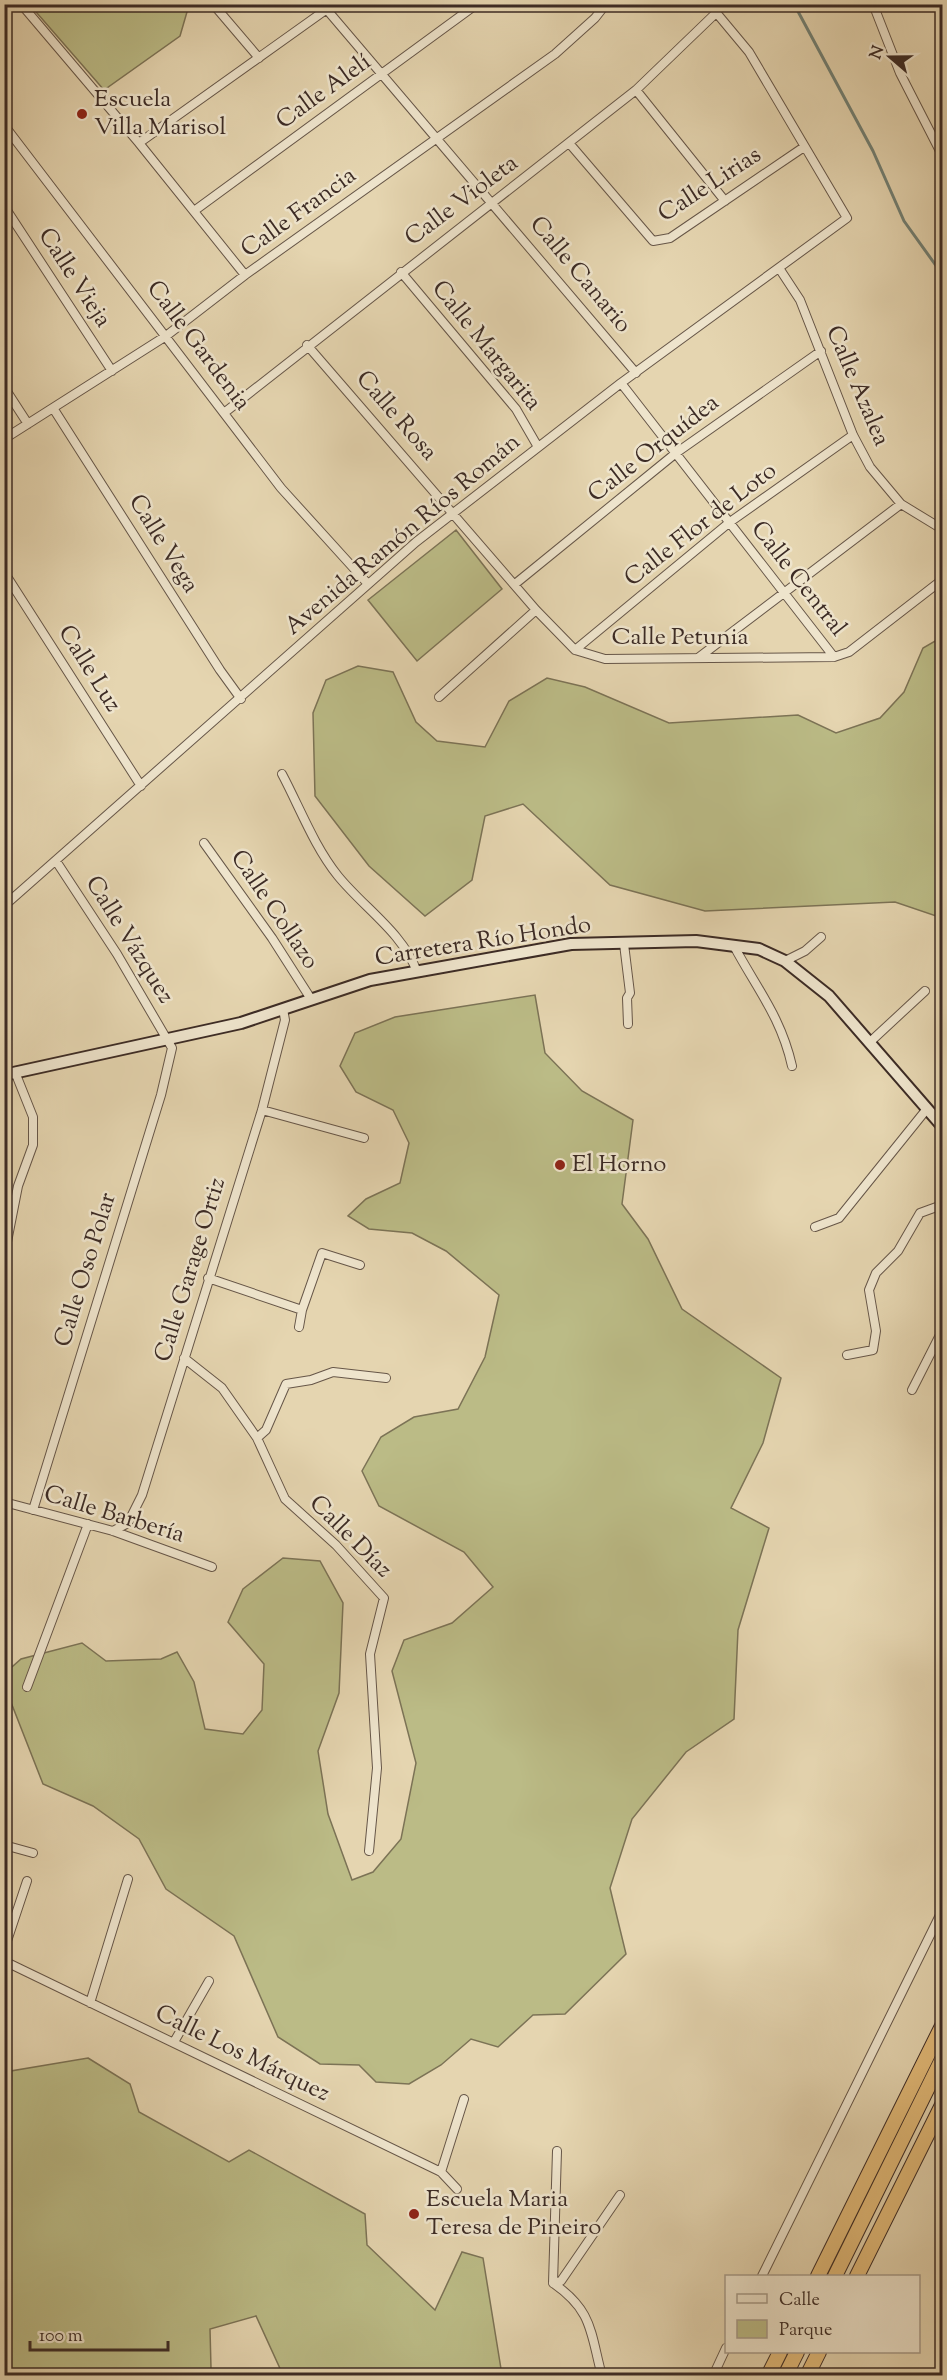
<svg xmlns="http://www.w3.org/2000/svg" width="947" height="2380" font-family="'Sorts Mill Goudy',serif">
<rect width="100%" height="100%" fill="#e5d5b0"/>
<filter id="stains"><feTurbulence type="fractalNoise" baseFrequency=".00333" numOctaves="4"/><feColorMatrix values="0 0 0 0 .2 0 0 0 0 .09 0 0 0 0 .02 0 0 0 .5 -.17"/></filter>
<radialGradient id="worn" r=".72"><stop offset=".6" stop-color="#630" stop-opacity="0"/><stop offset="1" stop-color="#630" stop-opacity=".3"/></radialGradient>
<path fill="#bbbb86" stroke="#7c7356" stroke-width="1.5" d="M30 5H189L180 36 104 90Z
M456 530 502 589 417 661 368 600Z
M942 637V918L895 902 705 911 610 885 523 804 485 816 472 880 425 916 369 866 315 796 313 713 326 680 358 666 393 672 416 722 437 741 485 747 509 701 547 678 585 687 669 723 798 715 836 733 880 718 904 692 923 648Z
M535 995 545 1053 582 1091 633 1120 622 1204 648 1239 682 1309 781 1378 763 1443 731 1508 769 1528 738 1630 734 1719 686 1752 632 1819 610 1888 626 1954 565 2014 533 2015 498 2047 471 2039 441 2065 409 2084 376 2082 359 2065 320 2064 278 2037 234 1936 166 1889 139 1839 93 1806 43 1784 5 1687 4 1674 21 1659 82 1643 106 1661 161 1659 177 1652 194 1682 205 1729 243 1734 262 1710 264 1664 228 1622 243 1589 283 1558 320 1561 343 1603 339 1693 318 1751 328 1814 352 1880 373 1872 401 1839 416 1763 392 1671 404 1640 452 1623 493 1587 464 1552 379 1506 362 1471 381 1437 414 1417 458 1409 485 1357 499 1295 446 1251 412 1233 369 1229 348 1216 366 1199 400 1183 409 1143 393 1110 356 1092 340 1066 355 1033 395 1017Z
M88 2058 130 2084 139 2112 229 2162 249 2150 365 2214 367 2245 435 2310 462 2252 483 2258 502 2375H283L256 2316 210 2329 211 2368 202 2375H5V2072Z"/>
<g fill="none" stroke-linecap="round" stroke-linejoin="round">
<path stroke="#728074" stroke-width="3" d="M794 4 873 151 904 221 942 274"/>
<g stroke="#665648" stroke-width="10">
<path id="street" d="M21 4 139 143 245 275
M213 4 259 58
M322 4 636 373
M873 4 900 73 942 155
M636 90 725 201
M4 125 281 488 368 584
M139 143 334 4
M569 143 653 241 670 238 804 147
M4 206 112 371
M194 211 477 4
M779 268 800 300 853 435 870 467 901 504 942 529
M401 272 516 409 538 447
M307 345 536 610 575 650 605 659 834 657 849 652 942 580
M621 383 834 657
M4 387 28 424
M53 408 220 670 241 699
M224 413 636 90 717 12
M4 439 166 336 245 275 555 54 595 18 606 4
M4 572 141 786
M515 584 676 453 821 351
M575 650 730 522 853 435
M698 658 901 504
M439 697 536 610
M282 774C300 808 314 846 338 876 364 908 403 933 417 972
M204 843 272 938 311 999
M4 906 416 542 621 383 847 218 749 52 709 4
M624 944 630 993 627 998 628 1024
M734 946C757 989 781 1017 792 1066
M785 961 805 951 821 937
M870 1042 925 991
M262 1110 364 1138
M815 1227 839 1218 926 1110
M4 1257 18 1186 33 1145V1117L15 1072
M208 1278 302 1310
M299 1327 302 1310 322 1253 360 1265
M847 1355 873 1350 876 1331 869 1290 876 1273 898 1251 920 1213 942 1205
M184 1358 222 1388 257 1438 285 1499 336 1545 384 1598 370 1654 377 1768 369 1851
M912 1390 942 1331
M257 1438 266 1430 286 1384 311 1380 333 1372 386 1378
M4 1502 113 1531 212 1567
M33 1510 161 1095 172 1048 117 954 56 861
M113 1531 128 1523 142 1495 262 1110 285 1020 283 1009
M27 1687 88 1524
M4 1845 33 1853
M4 1950 27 1881
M4 1961 441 2172 457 2189
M90 2003 128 1879
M174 2042 209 1981
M441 2172 464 2099
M762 2276 942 1911
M553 2283 557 2151
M553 2283 561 2281 620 2195
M553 2283C593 2311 590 2331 602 2376
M713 2376 726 2348"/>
</g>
<g stroke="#3c2b25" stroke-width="14">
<path id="secondary" d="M4 1075 241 1023 370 980 571 944 696 941 759 949 785 961 829 996 942 1126"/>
</g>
<g stroke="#3c2b25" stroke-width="16">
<path id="highway" d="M818 2276 942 2026
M835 2276 942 2059
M857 2276 942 2105
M768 2376 780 2352
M785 2376 797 2352
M807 2376 819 2352"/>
</g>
<use href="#street" stroke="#eee4cc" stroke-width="8"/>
<use href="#secondary" stroke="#eee4cc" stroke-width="10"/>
<use href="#highway" stroke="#e2ba78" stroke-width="14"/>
</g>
<g fill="#8f2418" stroke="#eee4cc" stroke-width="2">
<circle cx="82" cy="114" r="6"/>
<circle cx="560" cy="1165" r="6"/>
<circle cx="414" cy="2214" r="6"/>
</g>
<g text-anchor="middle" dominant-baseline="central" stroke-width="5" stroke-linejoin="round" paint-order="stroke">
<g font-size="24" fill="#3c2b25" stroke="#eee4cc">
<text transform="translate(324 92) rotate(-36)">Calle Alelí</text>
<text transform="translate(710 185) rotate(-33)">Calle Lirias</text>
<text transform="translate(462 201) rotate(-37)">Calle Violeta</text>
<text transform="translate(299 213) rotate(-36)">Calle Francia</text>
<text transform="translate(580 275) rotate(50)">Calle Canario</text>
<text transform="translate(74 278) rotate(57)">Calle Vieja</text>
<text transform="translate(198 346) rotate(53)">Calle Gardenia</text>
<text transform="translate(486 346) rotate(51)">Calle Margarita</text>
<text transform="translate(857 386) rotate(67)">Calle Azalea</text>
<text transform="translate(396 416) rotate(49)">Calle Rosa</text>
<text transform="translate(654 449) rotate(-38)">Calle Orquídea</text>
<text transform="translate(701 525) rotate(-38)">Calle Flor de Loto</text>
<text transform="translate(403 535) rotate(-40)">Avenida Ramón Ríos Román</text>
<text transform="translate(163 544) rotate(58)">Calle Vega</text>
<text transform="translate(798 579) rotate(52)">Calle Central</text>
<text x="680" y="638">Calle Petunia</text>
<text transform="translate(89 669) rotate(58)">Calle Luz</text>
<text transform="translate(274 910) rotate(56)">Calle Collazo</text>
<text transform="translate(129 940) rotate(58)">Calle Vázquez</text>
<text transform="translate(483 942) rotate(-9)">Carretera Río Hondo</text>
<text transform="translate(86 1270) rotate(-73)">Calle Oso Polar</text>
<text transform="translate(191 1270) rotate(-73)">Calle Garage Ortiz</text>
<text transform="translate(114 1515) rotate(17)">Calle Barbería</text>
<text transform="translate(350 1537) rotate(45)">Calle Díaz</text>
<text transform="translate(242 2054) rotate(26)">Calle Los Márquez</text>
</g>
<g font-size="24" fill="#3c2b25" stroke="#eee4cc" text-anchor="start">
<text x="94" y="100">Escuela<tspan x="94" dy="28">Villa Marisol</tspan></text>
<text x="572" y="1165">El Horno</text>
<text x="426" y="2200">Escuela Maria<tspan x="426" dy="28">Teresa de Pineiro</tspan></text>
</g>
</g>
<rect width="947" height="2380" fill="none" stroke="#e5d5b0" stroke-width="24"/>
<rect x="6" y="6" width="935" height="2368" fill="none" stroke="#3c2b25" stroke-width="3"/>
<rect x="12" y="12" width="923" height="2356" fill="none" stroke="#3c2b25" stroke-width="1.5"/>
<rect x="725" y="2275" width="195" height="78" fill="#eee4cc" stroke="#a79a89" stroke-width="1.5"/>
<rect x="737" y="2294" width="30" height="9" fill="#eee4cc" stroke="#a79a89" stroke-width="1.5"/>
<text x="779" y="2305" font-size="18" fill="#3c2b25">Calle</text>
<rect x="737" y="2320" width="30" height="18" fill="#bbbb86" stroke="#a79a89" stroke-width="1.5"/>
<text x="779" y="2335" font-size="18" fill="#3c2b25">Parque</text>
<g transform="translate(890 57) rotate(290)" stroke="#eee4cc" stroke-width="4.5" paint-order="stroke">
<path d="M0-4.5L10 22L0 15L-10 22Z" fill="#3c2b25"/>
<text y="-9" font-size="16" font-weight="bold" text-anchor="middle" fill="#3c2b25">N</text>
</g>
<path d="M30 2341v9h138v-9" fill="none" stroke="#3c2b25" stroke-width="3"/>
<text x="39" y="2341" font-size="18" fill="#3c2b25" stroke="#eee4cc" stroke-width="4.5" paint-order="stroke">100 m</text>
<rect width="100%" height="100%" filter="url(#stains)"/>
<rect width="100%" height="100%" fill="url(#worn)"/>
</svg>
